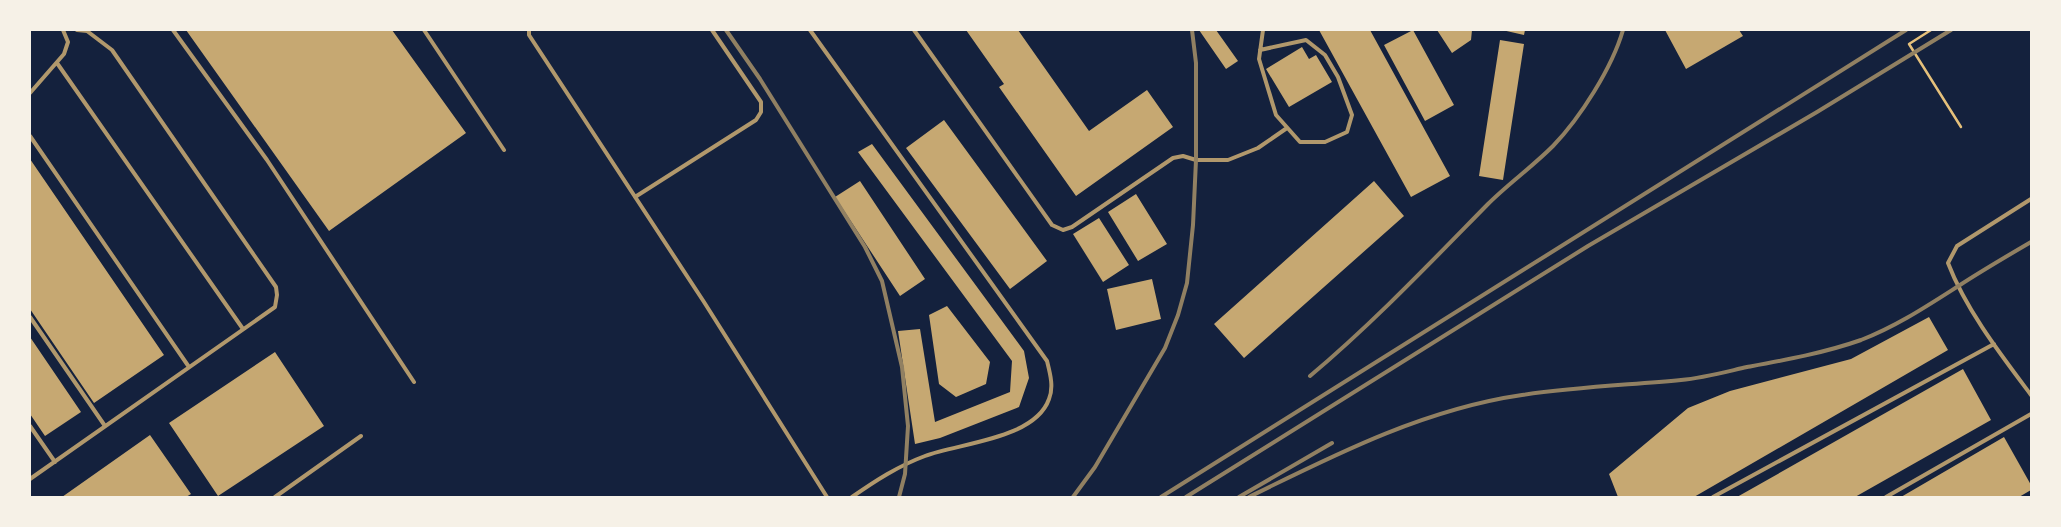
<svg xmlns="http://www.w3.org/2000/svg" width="2061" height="527" font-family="'IBM Plex Sans',sans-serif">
<rect width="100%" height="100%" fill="#14213d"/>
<path fill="#c6a872" d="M186 30H392L466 133 329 231Z
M966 30H1018L1089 131 1147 90 1173 127 1076 196 999 87 1004 84Z
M1199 30H1216L1238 61 1226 69Z
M1319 30H1370L1450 176 1411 197Z
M1413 30 1454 105 1425 121 1384 45Z
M1437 30H1472L1471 40 1452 53Z
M1502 30H1525L1524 35Z
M1665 30H1739L1743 36 1686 69Z
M1500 40 1524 44 1503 180 1479 176Z
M1302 47 1309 59 1316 55 1332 82 1289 107 1266 69Z
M944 120 1047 261 1010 289 906 148Z
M872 144 1024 351 1029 378 1019 407 940 438 915 444 898 331 920 329 935 422 1010 392 1012 361 858 152Z
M30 159 164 355 94 403 30 309Z
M860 181 925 279 900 296 835 197Z
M1374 181 1404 216 1244 358 1214 324Z
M1136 194 1167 244 1138 261 1108 212Z
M1099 218 1129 265 1103 282 1073 234Z
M1152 279 1161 319 1116 330 1107 289Z
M947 306 990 362 986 384 956 397 939 384 929 315Z
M1929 317 1948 350 1694 497H1618L1609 474 1688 408 1730 391 1851 359Z
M30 337 81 412 45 436 30 414Z
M275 352 324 426 218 496 169 423Z
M1963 369 1991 420 1855 497H1737Z
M150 435 191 494 186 497H62Z
M2004 437 2031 485V490L2019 497H1901Z"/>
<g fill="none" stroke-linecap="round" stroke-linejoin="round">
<path stroke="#e5c07b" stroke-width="2.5" d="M1931 30 1909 44 1961 127"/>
<path stroke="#b1986c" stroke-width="4" d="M173 30 267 160 414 382
M424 30 504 150
M529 30V35L704 302 827 497
M810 30 1047 361C1050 373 1054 387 1049 399 1035 439 960 443 925 456 898 466 875 481 852 497
M914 30 1052 225 1063 230 1072 227 1173 158 1183 156 1196 160H1228L1258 148 1287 128
M1260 50 1306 40 1325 55 1338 77 1352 115 1347 132 1325 142H1300L1276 115 1259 59 1263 30
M57 63 243 329
M30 93 64 54 68 42 63 30
M30 136 189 367
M635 197 756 120 761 112V102L712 30
M2031 199 1957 246 1948 263C1966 310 2001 355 2031 395
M30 317 105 426
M30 426 55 462
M30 479 275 307 277 295 276 287 112 50 87 31 77 30
M275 497 361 436
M1713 497 1994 344
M1886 497 2031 414"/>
<path stroke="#918062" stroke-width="4" d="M726 30 760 79 865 247 882 281 902 367 908 426 905 474 899 497
M1310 376C1373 323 1430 263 1488 204 1508 184 1532 167 1553 146 1580 118 1612 68 1623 30
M1073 497 1095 467 1165 348 1178 315 1187 283 1193 225 1196 160V63L1192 30
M1161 497 1906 30
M1186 497 1588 246 1817 112 1951 30
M1239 497 1332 443
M1249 497C1336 454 1425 409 1522 395 1575 387 1628 385 1681 380 1703 378 1725 372 1747 367 1785 360 1824 353 1861 340 1897 326 1927 306 1960 285 1983 270 2007 256 2031 242"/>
</g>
<rect width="2061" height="527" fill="none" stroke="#f6f1e7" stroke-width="62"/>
</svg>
